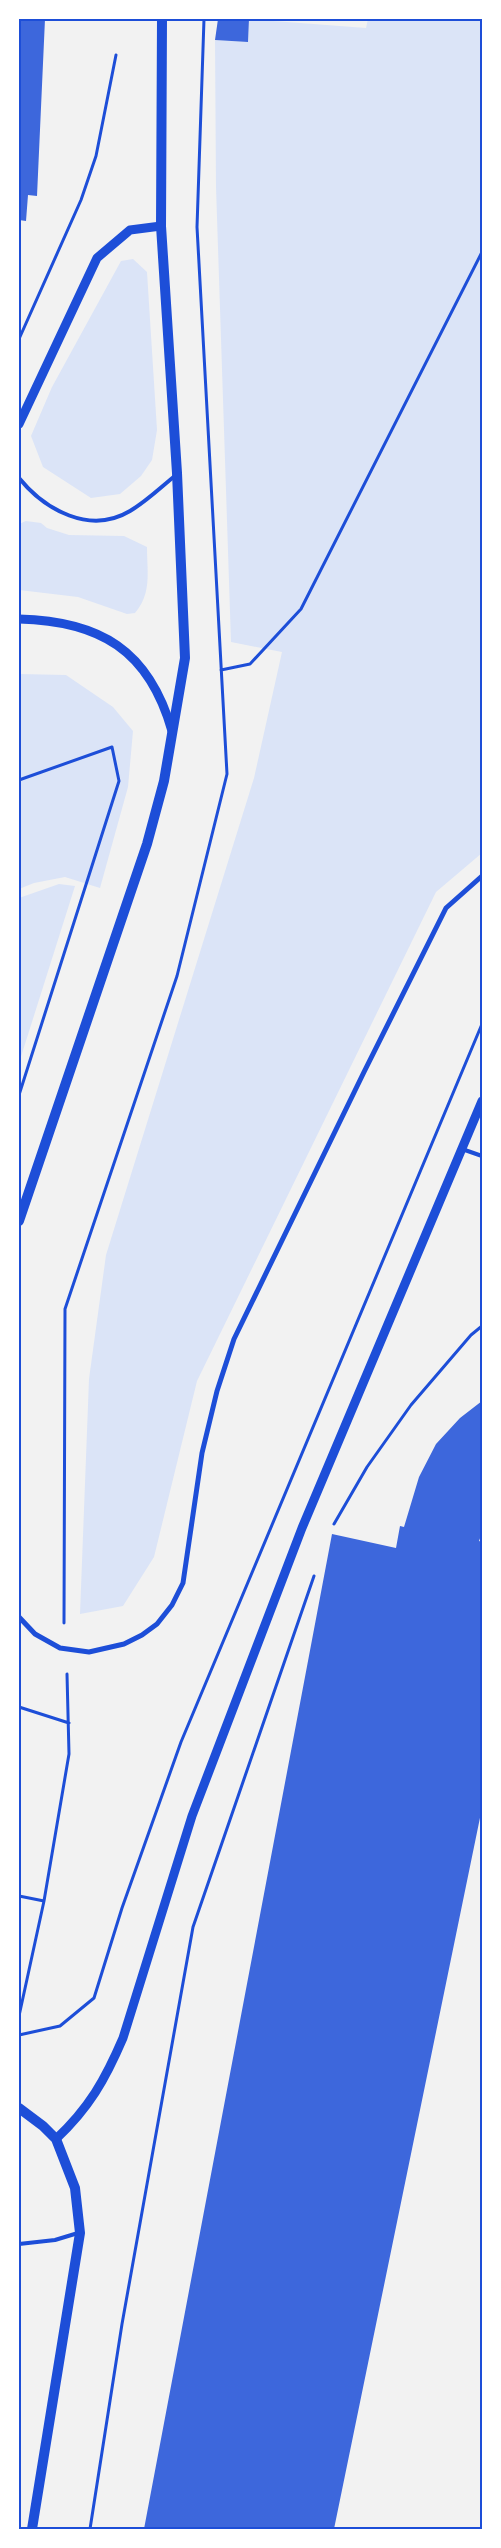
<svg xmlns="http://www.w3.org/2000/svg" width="501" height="2548" font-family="Inter,sans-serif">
<rect width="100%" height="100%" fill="#f2f2f2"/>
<path fill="#dbe4f7" d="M249 19 366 28 368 19H482V853L436 892 197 1381 154 1557 123 1606 80 1614 89 1379 106 1255 254 778 282 652 231 642 216 187 215 40 248 42Z
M133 259 147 272 157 430 152 460 141 476 120 494 91 498 43 467 31 436 52 387 121 261Z
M26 521 41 523 47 528 69 535 124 536 147 547C147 572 152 593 135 613L127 614 78 597 19 590V524Z
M19 674 66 675 113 707 133 731 128 787 100 888 65 877 34 883 19 889Z
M59 884 75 886 19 1063V898Z"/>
<path fill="#3d67dc" d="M19 19H45L37 196 28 195 26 221 19 220Z
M218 19H249L248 42 215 40Z
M482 1401V1533L479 1541 482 1542V1808L334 2529H144L332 1534 396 1548 400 1526 404 1527 419 1477 436 1444 460 1418Z"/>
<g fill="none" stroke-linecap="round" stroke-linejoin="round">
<path stroke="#1d4ed8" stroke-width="3" d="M19 339 81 200 96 156 116 55
M221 670 250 664 301 609 482 252
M19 780 112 747 119 781 19 1095
M334 1524 367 1467 411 1405 471 1335 482 1326
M64 1623 65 1309 177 976 227 774 197 227 204 19
M19 1707 69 1723
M19 1896 44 1901
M19 2016 44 1901 69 1754 67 1674
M19 2035 60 2026 94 1998 122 1908 181 1742 482 1024
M90 2529 122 2324 193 1927 314 1576"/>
<path stroke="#1d4ed8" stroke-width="4" d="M19 478C45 510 90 535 130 511 147 501 161 487 176 475
M462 1149 482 1156
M19 2244 55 2240 78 2233"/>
<path stroke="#1d4ed8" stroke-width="5" d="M19 1617 35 1634 60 1648 89 1652 124 1644 142 1635 157 1624 172 1605 183 1583 202 1453 217 1391 234 1339 364 1072 446 908 482 876"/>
<path stroke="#1d4ed8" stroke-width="9" d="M19 424 97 258 130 230 161 226
M19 619C100 621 149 650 172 731
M56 2139C89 2108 105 2080 123 2038L192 1816 302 1528 482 1101"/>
<path stroke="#1d4ed8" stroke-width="10" d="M19 1221 147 844 164 781 185 658 177 473 161 226 162 19
M19 2108 43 2126 56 2139 75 2188 80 2233 32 2529"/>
</g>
<rect width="501" height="2548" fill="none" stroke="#ffffff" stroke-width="40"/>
<rect x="20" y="20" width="461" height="2508" fill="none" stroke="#1d4ed8" stroke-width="2"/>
</svg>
